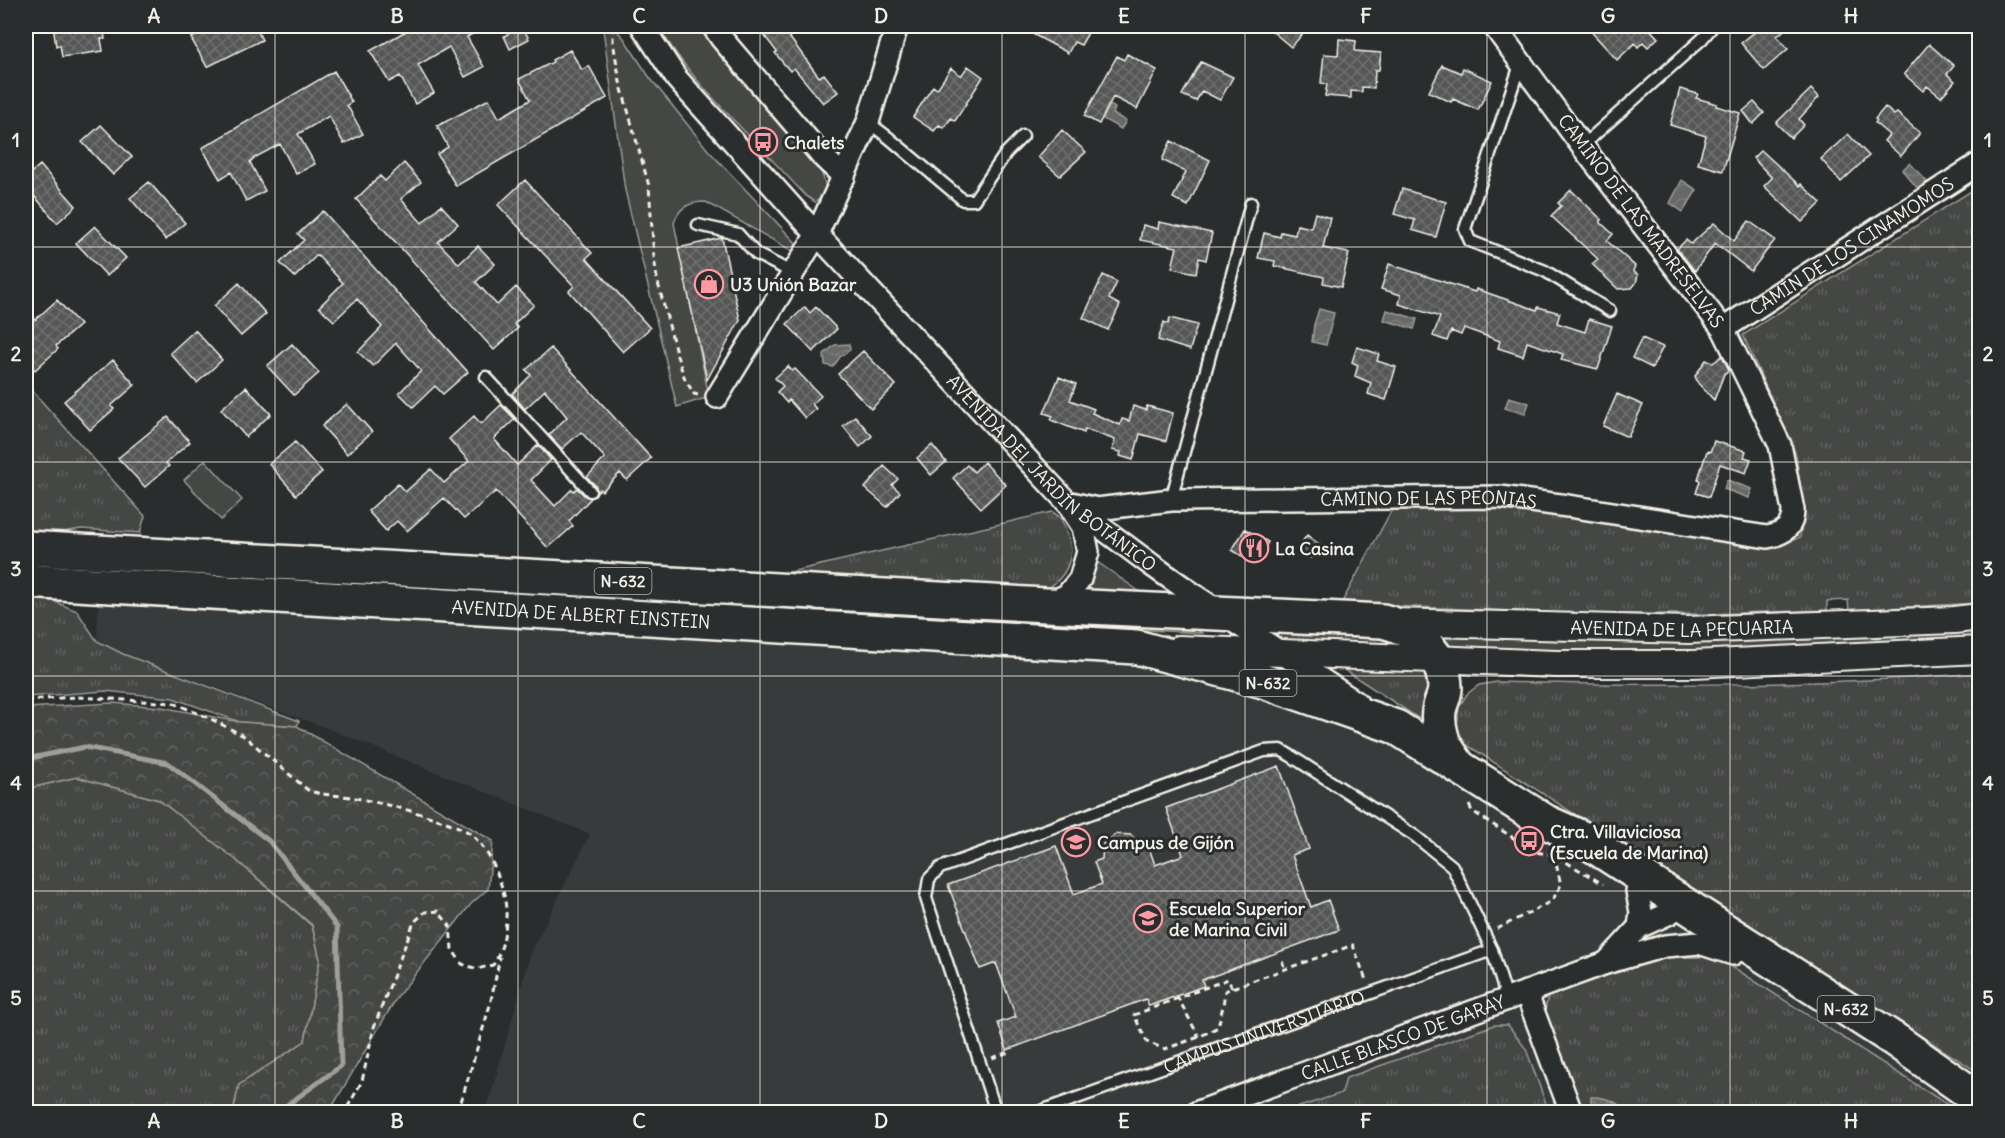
<svg xmlns="http://www.w3.org/2000/svg" width="2005" height="1138" font-family="Delius,sans-serif">
<defs>
<pattern id="grass-tufts" width="24" height="20" patternUnits="userSpaceOnUse" patternTransform="scale(1.5)"><rect width="24" height="20" fill="#444645"/><path d="M3 7l-1-3M5 7V3M7 7l1-3M15 17l-1-3M17 17v-4M19 17l1-3" fill="none" stroke="#606160"/></pattern>
<pattern id="forest-crowns" width="20" height="18" patternUnits="userSpaceOnUse" patternTransform="scale(1.5)"><rect width="20" height="18" fill="#444645"/><path d="M2 6a3 3 0 1 1 6 0M12 15a3 3 0 1 1 6 0" fill="none" stroke="#606160"/></pattern>
<pattern id="water-waves" width="16" height="10" patternUnits="userSpaceOnUse" patternTransform="scale(1.5)"><rect width="16" height="10" fill="#676866"/><path d="M0 5q4-4 8 0t8 0" fill="none" stroke="#7d7e7c"/></pattern>
<pattern id="building-cross-hatch" width="8" height="8" patternUnits="userSpaceOnUse" patternTransform="scale(1.5)"><rect width="8" height="8" fill="#555756"/><path d="M0 0l8 8M0 8l8-8" fill="none" stroke="#6e706e"/></pattern>
</defs>
<rect width="100%" height="100%" fill="#2a2d2e"/>
<filter id="ink" filterUnits="userSpaceOnUse"><feTurbulence type="fractalNoise" baseFrequency=".0167" numOctaves="2"/><feDisplacementMap in="SourceGraphic" scale="12" xChannelSelector="R" yChannelSelector="G"/><feConvolveMatrix kernelMatrix="1 2 1 2 8 2 1 2 1" color-interpolation-filters="sRGB"/></filter>
<g filter="url(#ink)">
<path fill="#373a3a" d="M99 584 1136 647 1396 727 1979 1112H486L531 952 590 834 324 727 123 654 97 641Z"/>
<path fill="url(#grass-tufts)" stroke="#9c9c96" stroke-width="1.5" d="M1979 186V603L1849 610 1848 600 1827 601V610L1709 614H1586L1341 604 1395 504 1489 503 1556 510 1781 546 1800 537 1803 508 1796 455 1743 335Z
M26 384 145 516 140 533 81 529 57 533 26 532Z
M1052 512C1061 516 1063 522 1066 531 1078 556 1066 579 1043 591L768 577Z
M26 559 1187 623 1202 633 26 566Z
M1093 559 1156 603 1077 599Z
M26 599 53 601 77 611 97 641 123 654 299 721 297 726 240 722 173 698 105 691 26 697Z
M1221 613 1383 621 1979 617V650L1280 653Z
M1334 663 1435 667 1431 717 1418 718Z
M1979 673V1073L1456 738 1459 707 1467 694 1479 685 1497 682C1658 686 1819 686 1979 673Z
M77 777 159 800 235 859 312 926 320 959 305 1041 239 1085 233 1112H26V789Z
M1665 946 1684 957H1704L1728 964 1959 1112H1571L1540 1030 1548 997 1565 978Z
M1494 1025H1508L1526 1049 1549 1112H1284L1342 1093 1346 1078Z"/>
<path fill="url(#forest-crowns)" stroke="#9c9c96" stroke-width="1.5" d="M112 703 161 707 240 722 297 726 493 841 488 889 471 904 397 997 332 1107 334 1112H233L239 1085 305 1041 320 959 312 925 235 859 159 800 77 777 26 789V708Z"/>
<path fill="#444645" stroke="#9c9c96" stroke-width="1.5" d="M658 26H698L705 36 758 99 816 162C823 174 833 194 815 202L806 196C789 178 772 160 755 142 720 106 684 70 658 26Z
M613 27 623 37 650 78 708 150 797 244 794 252 706 202C689 202 679 207 674 223L709 397 677 407 625 190 603 29Z
M205 460 242 500 221 520 184 480Z"/>
<path fill="url(#water-waves)" stroke="#9f9f9a" stroke-width="1.5" d="M1110 105 1115 108 1113 114 1126 121 1121 129 1103 119Z
M1910 163 1928 183 1919 190 1902 170Z
M1682 180 1697 190 1683 212 1670 203Z
M1319 309 1334 313 1326 345 1312 342 1314 325Z
M1387 310 1417 319 1414 329 1384 320Z
M849 344 850 350 840 357 833 367 825 365 824 354 835 345Z
M1509 397 1529 403 1525 414 1505 408Z
M1727 480 1752 489 1749 498 1724 489Z
M1591 1097C1607 1096 1617 1103 1629 1112H1594L1591 1105Z"/>
<g fill="none" stroke-linecap="round" stroke-linejoin="round">
<path stroke="#9f9f9a" stroke-width="5" d="M26 759 85 747 168 763 269 841 337 927 341 1066 283 1108 282 1112"/>
</g>
<path fill="url(#building-cross-hatch)" stroke="#f4f1e8" stroke-width="1.5" d="M53 26H103L105 39H101L103 51 62 57 60 45 56 46Z
M216 26H255L262 40 207 67 191 38Z
M415 26H486L467 37 484 67 465 77 449 47 418 65 434 93 415 104 400 76 389 82 370 51Z
M522 26 529 39 510 49 504 36Z
M757 26H781L819 77 824 74 838 92 823 103 794 68 790 71 784 64 775 53 777 52Z
M1018 26H1092L1081 45 1074 42 1068 53Z
M1266 26H1310L1291 47Z
M1586 26H1647L1658 38 1648 47 1643 42 1638 47 1635 43 1617 60Z
M1762 26H1789L1777 36 1788 49 1764 70 1741 43Z
M1339 39 1356 41 1355 51 1381 53 1379 70H1375L1374 88 1362 87V92L1351 91V98L1325 96 1327 84 1321 83 1324 54 1338 55Z
M1929 44 1954 66 1947 74 1955 81 1941 97 1927 86 1923 91 1904 74Z
M570 50 582 70 589 66 607 98 456 186 437 154 448 147 437 126 489 99 499 118 506 114 530 100 519 79 553 62 552 60Z
M1127 54 1157 70 1137 109 1113 97 1099 124 1084 116 1117 56 1124 60Z
M1201 62 1233 77 1220 100 1202 91 1196 101 1182 95Z
M1442 65 1461 73 1463 68 1492 81 1478 110 1453 99 1451 102 1429 92Z
M968 66 983 77 955 121 951 118 944 128 939 125 934 131 913 117 933 86 937 89 951 68 961 76Z
M334 71 352 102 347 105 363 134 344 144 329 116 298 134 315 164 296 174 280 144 254 158 250 162 265 191 246 201 231 172 220 179 202 148Z
M1680 89 1698 94 1696 98 1717 104 1716 106 1740 113 1723 171 1698 164 1706 136 1670 125Z
M1811 89 1819 97 1799 119 1804 125 1791 138 1776 123Z
M1754 102 1764 113 1753 124 1743 111Z
M1885 107 1894 115 1897 113 1920 133 1901 156 1884 141 1889 135 1875 123 1877 121 1875 119Z
M101 125 132 157 113 175 82 142Z
M1062 130 1086 152 1060 176 1038 157Z
M1848 134 1869 156 1841 182 1821 159Z
M1171 141 1210 160 1188 206 1173 198 1186 172 1162 160Z
M1761 150 1800 186 1801 184 1821 203 1802 222 1764 186 1772 178 1753 158Z
M404 163 421 182 401 199 422 223 441 205 458 224 438 242 459 264 478 246 495 264 476 282 497 305 516 287 534 305 514 324 518 328 494 350 356 199 380 176 385 181Z
M40 165 76 206 57 223 26 186V177Z
M525 180 592 253 586 258 650 328 623 352 569 291 574 286 498 205Z
M149 182 185 223 166 240 130 198Z
M1402 189 1446 202 1436 237 1412 230 1415 220 1394 214Z
M1571 190 1602 220 1600 222 1613 234 1607 241 1635 266 1633 271 1638 275 1636 283 1632 288 1618 289 1592 264 1598 259 1551 216 1561 206 1558 203Z
M323 211 468 372 443 394 435 386 413 407 399 393 421 371 396 343 373 366 358 352 382 327 357 299 334 321 319 307 343 283 317 255 295 277 280 263 304 240 298 234Z
M1315 213 1330 218 1323 248 1349 253 1341 287 1323 283 1324 277 1274 266 1275 261 1258 258 1264 233 1280 237 1281 232 1295 235 1297 225 1311 228Z
M1749 221 1775 240 1751 271 1715 243 1695 271 1677 249 1686 240 1691 244 1714 223 1734 241Z
M1159 222 1212 233 1206 260 1199 258 1196 273 1172 268 1177 247 1140 240 1143 225 1158 229Z
M95 226 126 258 107 276 76 243Z
M722 238 740 320 707 380 678 248Z
M1389 264 1475 292 1476 289 1537 310 1538 307 1560 313 1557 323 1585 332 1589 319 1612 326 1598 369 1561 360 1563 354 1527 342 1523 356 1498 348 1500 341 1464 328 1461 335 1451 331 1447 341 1433 336 1440 317 1399 304 1401 295 1381 289Z
M1103 275 1117 282 1109 299 1120 305 1108 330 1083 318Z
M239 283 266 314 241 336 214 306Z
M57 300 80 325 56 346 58 349 35 370 26 360V325L33 318 35 320Z
M805 307 810 313 816 307 837 329 813 352 787 324Z
M1170 318 1197 325 1190 350 1158 340 1164 322 1168 324Z
M195 330 222 360 197 383 170 353Z
M1642 338 1663 347 1652 368 1632 358Z
M292 344 319 373 294 395 267 366Z
M1357 347 1379 354 1377 361 1396 367 1386 400 1368 394 1371 383 1355 376 1358 365 1352 362Z
M551 348 651 458 627 480 620 473 602 491 600 489 597 492 596 486 587 477 605 458 581 432 562 449 549 435 567 417 545 390 525 409 512 394 531 375 526 370Z
M863 351 896 385 871 409 838 374Z
M1722 356 1729 370 1724 374 1714 400 1698 383 1695 376 1706 360 1713 363Z
M113 360 135 385 111 406 114 409 90 430 64 401Z
M788 366 792 371 795 369 821 396 812 404 816 409 805 418 789 400 787 403 777 392 783 386 775 378Z
M1059 377 1076 384 1070 400 1094 409 1092 413 1120 425 1122 419 1129 421 1133 406 1146 410 1147 406 1173 413 1166 441 1140 434 1133 460 1120 456 1121 452 1112 450 1115 440 1085 429 1084 433 1051 420 1053 416 1044 413Z
M246 387 271 414 246 437 221 409Z
M1617 394 1643 405 1628 437 1603 426Z
M347 404 372 432 347 454 322 426Z
M501 405 515 419 494 439 517 465 538 445 551 460 531 480 555 506 572 489 574 491 577 488 585 496 591 498 569 521 573 526 548 548 496 491 464 519 444 498 407 531 397 521 386 531 368 511 398 484 405 492 431 469 444 483 469 461 449 439 474 416 481 424Z
M855 416 872 436 860 447 843 426Z
M168 417 190 442 166 463 169 466 145 487 118 458Z
M1714 441 1746 451 1744 457 1751 459 1746 473 1720 464 1709 497 1696 493 1700 481 1698 479 1707 451 1710 452Z
M295 442 322 472 296 495 269 464Z
M932 445 946 462 931 475 917 458Z
M984 462 1006 485 981 508 953 478 967 465 974 472Z
M884 466 898 479 892 485 900 492 887 507 865 488Z
M1245 529 1268 542 1255 564 1232 550Z
M1307 535 1320 545 1311 558 1297 549Z
M1279 766 1309 849 1292 855 1311 907 1328 900 1339 930 1202 980 1204 986 1149 1006 1146 999 1007 1050 998 1023 1016 1017 996 963 980 969 948 885 1056 846 1074 894 1102 884 1094 862 1102 859 1103 844 1116 834 1131 835 1142 845 1147 842 1155 865 1183 855 1166 808Z"/>
<g fill="none" stroke-linecap="round" stroke-linejoin="round">
<g stroke="#f4f1e8" stroke-width="15">
<g id="service">
<path d="M1521 62 1465 229 1470 241 1545 271 1610 311"/>
<path d="M868 122 889 138 963 200H974L1006 153 1023 136"/>
<path d="M1582 146 1702 39 1713 26"/>
<path d="M698 225 738 234 756 254 793 273"/>
<path d="M486 377 590 491"/>
<path d="M1171 500 1251 203"/>
<path d="M996 1112 926 898 929 879 940 868 1264 751 1281 750 1291 756 1415 836 1452 866 1492 950 1507 999"/>
<path id="s1" d="M1038 1112 1492 950"/>
</g>
</g>
<g stroke="#f4f1e8" stroke-width="26">
<g id="minor">
<path id="s2" d="M642 26 677 79 799 215 1067 502 1153 566 1200 599 1357 703"/>
<path d="M713 26 722 39 821 155 844 177"/>
<path id="s3" d="M1723 329 1980 163"/>
<path d="M717 397 817 234 868 122 897 26"/>
<path id="s4" d="M1067 502 1097 509 1171 500 1500 497 1568 506 1767 537C1784 534 1793 527 1793 510L1780 445 1723 329 1582 146 1494 26"/>
<path d="M1048 604 1067 595 1080 579 1088 552 1083 527 1072 510"/>
<path d="M1637 891 1641 912 1639 927"/>
<path d="M1606 963 1639 927 1670 913"/>
<path d="M1526 992 1571 1112"/>
<path id="s5" d="M1198 1112 1606 963 1665 946 1699 943 1733 954"/>
</g>
</g>
<g stroke="#f4f1e8" stroke-width="30">
<g id="tertiary">
<path id="s6" d="M1392 622 1688 630 1954 620 1980 617"/>
<path d="M1179 649 1556 664H1693L1980 650"/>
</g>
</g>
<g stroke="#f4f1e8" stroke-width="38">
<g id="trunk">
<path d="M26 548 1046 605 1383 621C1413 628 1445 654 1445 688 1445 696 1440 703 1439 711 1438 718 1439 727 1441 734 1443 746 1453 757 1459 767"/>
<path id="s7" d="M26 581 1136 647 1263 681 1396 727 1546 822 1580 837 1895 1040 1980 1100"/>
</g>
</g>
<path stroke="#f4f1e8" stroke-width="3" stroke-dasharray="6 4.5" stroke-linecap="butt" d="M613 26V42L620 82 649 186 654 257 657 279 677 356 685 379 694 394 698 395
M26 700 78 697 174 703 211 719 244 736 309 791C323 795 336 795 350 797 374 801 456 820 472 835 489 851 498 872 504 895 509 916 505 948 493 965L477 969 462 964 452 949 450 926 438 911 425 912 414 922 374 1027 362 1081 345 1112
M1469 805 1472 811 1535 852 1554 855 1603 884
M1497 929 1552 901 1561 885 1554 855
M1282 961 1285 969
M1232 988 1228 979 1134 1015 1147 1042 1165 1049 1199 1037 1218 1027 1223 1006 1225 991 1232 988 1353 945 1366 980
M1177 996 1199 1037
M992 1058 1009 1052
M458 1112 490 1005 500 957"/>
<use href="#service" stroke="#2a2d2e" stroke-width="10"/>
<use href="#minor" stroke="#2a2d2e" stroke-width="21"/>
<use href="#tertiary" stroke="#2a2d2e" stroke-width="26"/>
<use href="#trunk" stroke="#2a2d2e" stroke-width="33"/>
</g>
</g>
<path fill="none" stroke="#f4f1e8" stroke-width="1.5" stroke-opacity="0.55" d="M275 26V1112M518 26V1112M760 26V1112M1002 26V1112M1245 26V1112M1487 26V1112M1730 26V1112M26 247H1980M26 462H1980M26 676H1980M26 891H1980"/>
<defs>
<g id="bus-ring" transform="scale(1.5)"><circle r="9.5" fill="#2a2d2e" stroke="#ff9aa2" stroke-width="1.5"/><path d="M-5-6H5V4H4V6H2V4H-2V6H-4V4H-5ZM-3.5-4V0h7V-4ZM-3.5 1.2v1.5H-2V1.2ZM2 1.2v1.5H3.5V1.2Z" fill="#ff9aa2"/></g>
<g id="shop-ring" transform="scale(1.5)"><circle r="9.5" fill="#2a2d2e" stroke="#ff9aa2" stroke-width="1.5"/><path d="M-5-2.5h2.3a2.7 3.5 0 0 1 5.4 0H5L5.5 6h-11ZM-1.5-2.5h3a1.5 2.3 0 0 0-3 0Z" fill="#ff9aa2"/></g>
<g id="restaurant-ring" transform="scale(1.5)"><circle r="9.5" fill="#2a2d2e" stroke="#ff9aa2" stroke-width="1.5"/><path d="M-5-6h1v4h1v-4h1v4h1v-4h1v5L-1.5 .5V6h-2V.5L-5-1ZM5-6V6H3V1.5H1.5Q1.5-4 5-6Z" fill="#ff9aa2"/></g>
<g id="university-ring" transform="scale(1.5)"><circle r="9.5" fill="#2a2d2e" stroke="#ff9aa2" stroke-width="1.5"/><path d="M0-5L7-2L0 1L-7-2ZM-4 1L0 2.5L4 1V4Q0 6-4 4Z" fill="#ff9aa2"/></g>
</defs>
<g fill-rule="evenodd">
<use href="#bus-ring" x="763" y="142"/>
<use href="#shop-ring" x="709" y="284"/>
<use href="#restaurant-ring" x="1254" y="548"/>
<use href="#bus-ring" x="1529" y="841"/>
<use href="#university-ring" x="1076" y="842"/>
<use href="#university-ring" x="1148" y="918"/>
</g>
<g text-anchor="middle" dominant-baseline="central" stroke-width="6" stroke-linejoin="round" paint-order="stroke">
<g fill="#2a2d2e" stroke="#b7b6b0" stroke-width="1.5">
<rect x="594.5" y="568" width="57" height="26" rx="4.5"/>
<rect x="1239.5" y="670" width="57" height="26" rx="4.5"/>
<rect x="1817.5" y="996" width="57" height="26" rx="4.5"/>
</g>
<g font-size="16" font-weight="bold" fill="#f4f1e8">
<text x="623" y="581">N-632</text>
<text x="1268" y="683">N-632</text>
<text x="1846" y="1009">N-632</text>
</g>
<g font-size="18" font-weight="bold" fill="#f4f1e8" stroke="#2a2d2e" text-anchor="start">
<text x="784" y="142">Chalets</text>
<text x="730" y="284">U3 Unión Bazar</text>
<text x="1275" y="548">La Casina</text>
<text x="1550" y="831">Ctra. Villaviciosa<tspan x="1550" dy="21">(Escuela de Marina)</tspan></text>
<text x="1097" y="842">Campus de Gijón</text>
<text x="1169" y="908">Escuela Superior<tspan x="1169" dy="21">de Marina Civil</tspan></text>
</g>
<g font-size="18" fill="#f4f1e8" stroke="#2a2d2e">
<text transform="translate(1641 221) rotate(53)">CAMINO DE LAS MADRESELVAS</text>
<text stroke="none"><textPath href="#s3" startOffset="153">CAMÍN DE LOS CINAMOMOS</textPath></text>
<text stroke="none"><textPath href="#s2" startOffset="608">AVENIDA DEL JARDÍN BOTÁNICO</textPath></text>
<text stroke="none"><textPath href="#s4" startOffset="363">CAMINO DE LAS PEONIAS</textPath></text>
<text stroke="none"><textPath href="#s7" startOffset="556">AVENIDA DE ALBERT EINSTEIN</textPath></text>
<text stroke="none"><textPath href="#s6" startOffset="290">AVENIDA DE LA PECUARIA</textPath></text>
<text stroke="none"><textPath href="#s1" startOffset="240">CAMPUS UNIVERSITARIO</textPath></text>
<text stroke="none"><textPath href="#s5" startOffset="218">CALLE BLASCO DE GARAY</textPath></text>
</g>
</g>
<rect width="2005" height="1138" fill="none" stroke="#2a2d2e" stroke-width="66"/>
<rect x="33" y="33" width="1939" height="1072" fill="none" stroke="#f4f1e8" stroke-width="2"/>
<g font-size="20" text-anchor="middle" font-weight="bold" fill="#f4f1e8">
<text x="154" y="23">A</text>
<text x="397" y="23">B</text>
<text x="639" y="23">C</text>
<text x="881" y="23">D</text>
<text x="1124" y="23">E</text>
<text x="1366" y="23">F</text>
<text x="1608" y="23">G</text>
<text x="1851" y="23">H</text>
<text x="16" y="147">1</text>
<text x="1988" y="147">1</text>
<text x="16" y="361">2</text>
<text x="1988" y="361">2</text>
<text x="16" y="576">3</text>
<text x="1988" y="576">3</text>
<text x="16" y="790">4</text>
<text x="1988" y="790">4</text>
<text x="16" y="1005">5</text>
<text x="1988" y="1005">5</text>
<text x="154" y="1128">A</text>
<text x="397" y="1128">B</text>
<text x="639" y="1128">C</text>
<text x="881" y="1128">D</text>
<text x="1124" y="1128">E</text>
<text x="1366" y="1128">F</text>
<text x="1608" y="1128">G</text>
<text x="1851" y="1128">H</text>
</g>
</svg>
